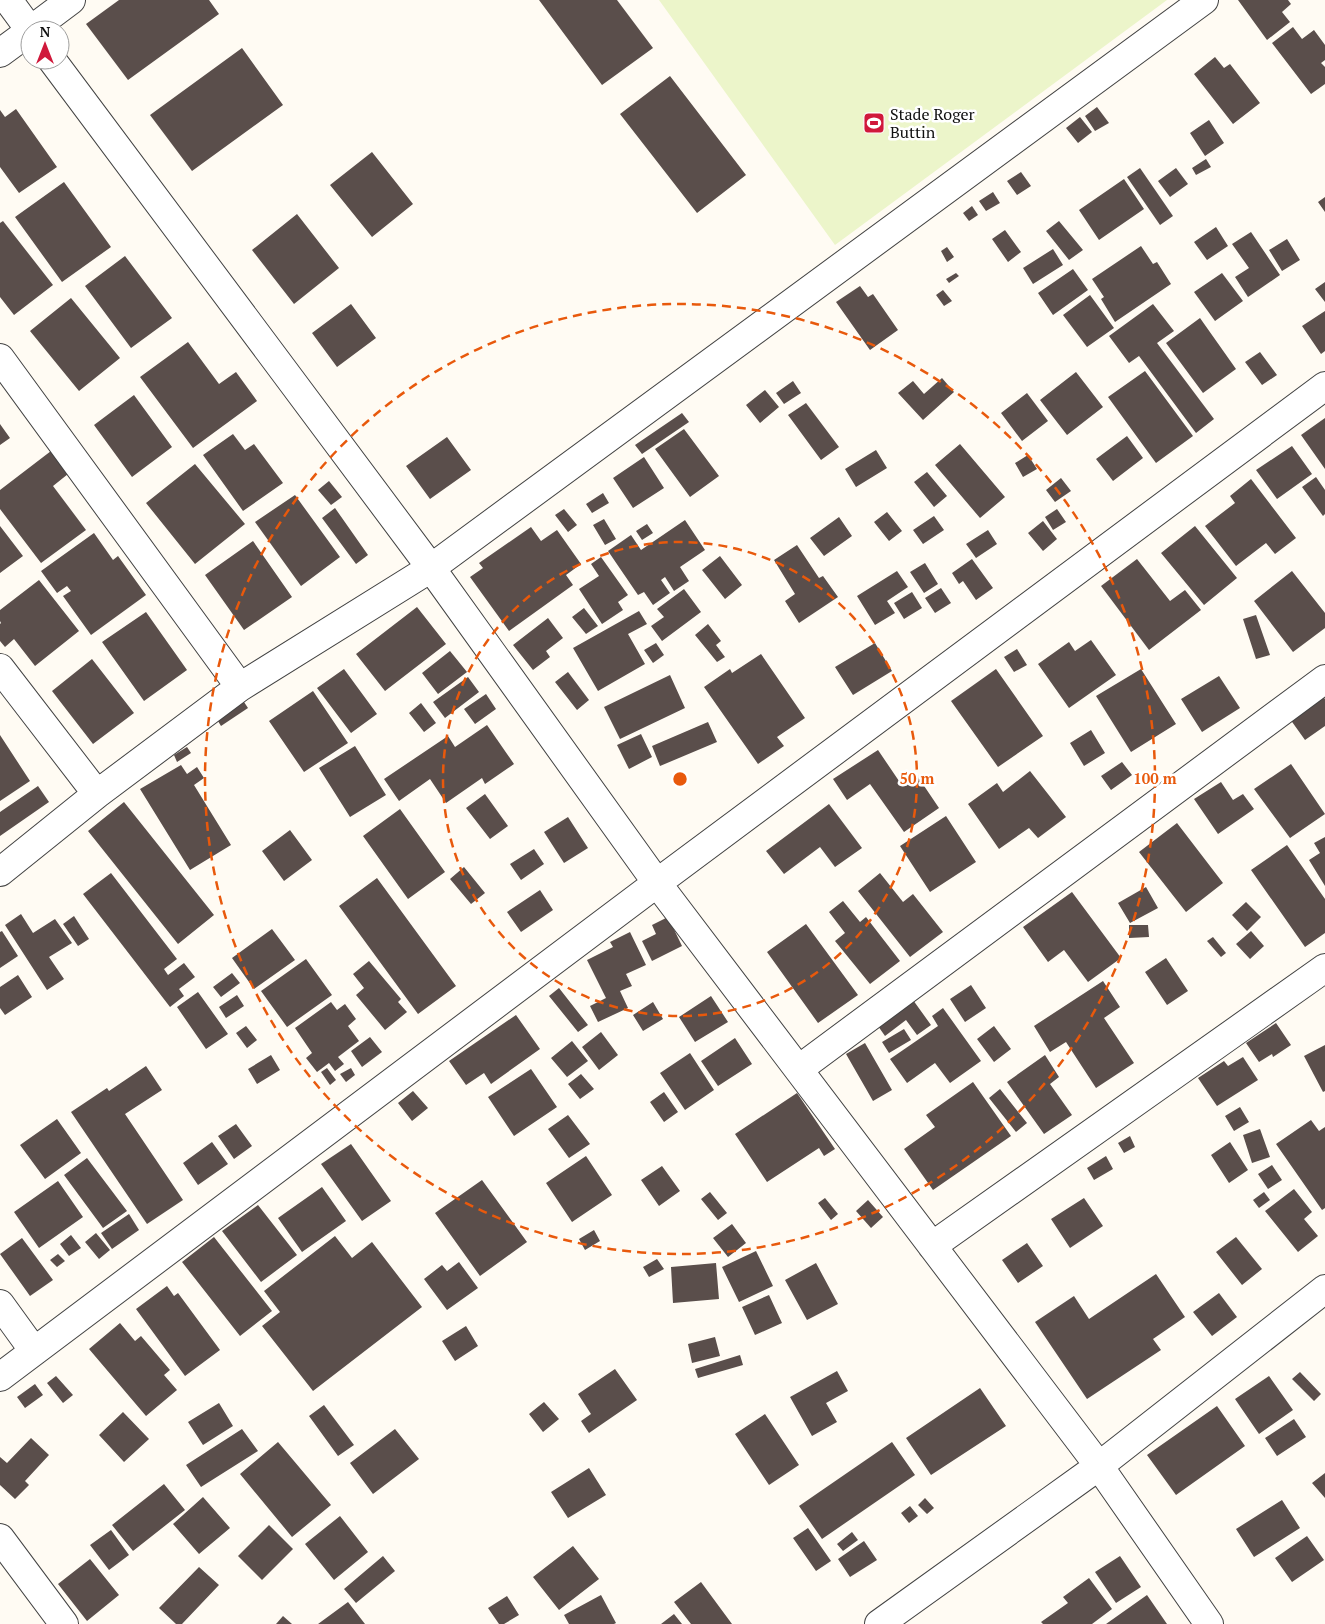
<svg xmlns="http://www.w3.org/2000/svg" width="1325" height="1624" font-family="'PT Serif',serif">
<rect width="100%" height="100%" fill="#fffbf3"/>
<path fill="#ecf5ca" d="M659 0H1167L835 245Z"/>
<path fill="#5a4e4b" d="M119 0H209L219 14 128 80 86 24Z
M539 0H617L653 48 602 85Z
M1238 0H1288L1291 4 1282 12 1290 22 1267 40Z
M1293 27 1302 39 1314 30 1325 45V60L1321 63 1325 67V84L1311 94 1272 43Z
M242 48 283 105 192 171 150 115Z
M1215 57 1224 68 1230 64 1260 103 1233 124 1194 74Z
M670 76 746 175 697 213 620 114Z
M1097 107 1109 123 1095 131 1085 116Z
M16 109 57 167 19 193 0 167V110L5 117Z
M1080 117 1092 132 1078 143 1066 128Z
M1209 120 1224 143 1205 156 1190 133Z
M372 152 413 204 372 237 330 185Z
M1206 159 1211 167 1196 175 1192 168Z
M1140 168 1173 216 1160 225 1127 177Z
M1176 168 1188 184 1170 197 1158 181Z
M1021 172 1031 186 1017 195 1007 181Z
M1124 179 1144 209 1099 240 1079 210Z
M64 182 111 247 62 282 15 217Z
M993 192 1000 203 986 211 979 201Z
M1325 197V212L1318 202Z
M972 206 978 215 969 221 963 213Z
M297 214 339 268 294 304 252 250Z
M3 221 53 285 14 315 0 297V223Z
M1059 221 1083 250 1069 260 1046 231Z
M1216 227 1228 246 1207 260 1194 242Z
M1005 230 1021 252 1008 262 992 239Z
M1251 232 1280 275 1248 297 1235 277 1249 268 1232 244Z
M1287 239 1300 260 1282 271 1269 250Z
M1141 246 1153 264 1157 262 1171 284 1115 322 1101 299 1104 297 1092 279Z
M947 247 954 257 947 262 941 251Z
M1053 249 1063 265 1033 284 1023 268Z
M125 256 172 318 131 348 85 286Z
M1073 269 1088 290 1053 315 1038 293Z
M956 273 959 276 949 283 946 279Z
M1222 273 1243 301 1215 321 1194 292Z
M1325 282V302L1315 289Z
M860 286 868 297 873 294 898 330 870 350 836 302Z
M943 290 952 301 944 306 936 295Z
M1090 295 1114 328 1087 347 1063 315Z
M71 298 120 358 79 391 30 331Z
M351 304 376 338 337 367 312 333Z
M1153 304 1174 331 1157 343 1214 419 1196 433 1139 356 1129 363 1109 336Z
M1325 311V351L1321 354 1302 326Z
M1200 318 1236 369 1203 393 1166 343Z
M188 342 219 384 236 372 257 401 193 448 140 377Z
M1260 352 1277 375 1262 385 1245 362Z
M1145 371 1193 436 1156 463 1108 397Z
M1076 372 1103 407 1067 435 1040 400Z
M942 378 954 392 923 420 898 393 913 381 924 394Z
M793 381 801 393 784 404 776 393Z
M765 390 779 407 760 423 746 405Z
M1027 393 1048 421 1022 441 1001 413Z
M134 395 172 447 132 477 94 425Z
M806 403 839 447 821 460 788 415Z
M682 413 689 422 642 454 635 445Z
M1325 418V469L1301 435Z
M0 424 10 438 0 445Z
M684 429 719 476 690 497 655 449Z
M233 434 245 450 254 444 283 483 243 511 203 455Z
M1127 436 1143 458 1113 481 1096 459Z
M447 437 471 470 430 499 406 466Z
M960 444 1005 497 980 518 935 465Z
M1292 446 1312 474 1277 499 1256 470Z
M876 450 887 468 856 487 845 469Z
M51 451 68 474 53 486 86 530 41 563 0 509V490Z
M1028 455 1037 469 1023 477 1015 463Z
M644 457 664 488 633 508 613 478Z
M195 464 245 524 195 564 146 503Z
M927 472 947 496 934 507 914 482Z
M1316 477 1325 490V514L1323 516 1302 487Z
M1061 478 1071 491 1055 502 1046 490Z
M1251 479 1296 538 1275 554 1266 543 1236 566 1205 526 1235 503 1230 496Z
M329 481 342 497 331 505 318 490Z
M603 493 609 503 592 513 586 504Z
M295 495 340 557 301 586 255 522Z
M335 508 368 555 356 564 322 518Z
M564 509 577 525 568 532 555 515Z
M1057 509 1066 522 1053 530 1045 517Z
M887 512 902 531 889 541 874 522Z
M934 516 944 530 923 544 913 530Z
M839 517 852 536 824 556 810 538Z
M604 519 616 539 605 545 593 525Z
M685 520 705 550 680 567 689 581 674 591 665 577 661 580 670 593 653 605 644 592 638 595 608 551 631 535 641 550Z
M1043 521 1057 539 1043 551 1028 533Z
M647 524 653 533 642 540 636 531Z
M0 526 23 556 0 573Z
M1195 526 1237 578 1204 605 1161 553Z
M531 527 541 541 557 530 581 564 566 575 573 585 509 631 470 577 483 568 479 563Z
M988 530 997 544 976 558 966 544Z
M94 533 113 560 118 556 146 595 91 635 63 596 71 591 67 586 57 593 41 571Z
M253 541 292 597 244 630 205 575Z
M797 545 819 578 823 576 838 597 799 623 785 601 795 594 774 560Z
M720 556 742 585 725 599 702 570Z
M601 557 628 595 618 602 623 610 602 624 579 589 599 576 591 564Z
M972 559 993 588 976 600 963 581 959 584 952 573Z
M1137 559 1170 601 1185 590 1201 610 1149 650 1101 586Z
M925 563 938 584 924 593 910 572Z
M897 571 908 587 887 601 895 613 875 625 857 596Z
M1292 571 1325 613V628L1293 652 1254 601Z
M39 580 79 631 35 666 14 639 5 647 0 641V624L1 623 0 621V610Z
M941 588 951 603 935 613 925 598Z
M684 589 701 612 662 641 651 626 664 617 657 609Z
M912 592 922 608 904 619 894 603Z
M417 607 446 644 385 691 356 654Z
M584 608 598 626 586 634 572 617Z
M639 611 647 624 628 634 645 664 598 691 573 648Z
M146 612 187 670 144 701 102 642Z
M1256 615 1270 655 1256 659 1243 619Z
M548 618 563 638 546 651 550 657 533 670 513 645Z
M708 624 721 641 716 645 725 657 717 662 695 635Z
M1091 640 1116 675 1069 708 1038 664 1069 642 1075 651Z
M656 643 664 655 653 663 644 650Z
M875 643 892 671 853 695 835 667Z
M1017 649 1027 665 1014 672 1004 657Z
M450 651 467 672 438 694 422 673Z
M761 654 805 718 777 737 784 746 758 764 704 687 730 669 732 673Z
M92 659 134 713 93 744 52 691Z
M344 669 377 714 351 733 317 688Z
M996 669 1043 736 998 767 951 701Z
M1141 669 1176 724 1131 752 1096 696Z
M568 672 589 700 577 710 555 682Z
M670 675 685 708 620 739 604 707Z
M1219 676 1240 708 1202 732 1181 699Z
M468 677 479 692 445 718 433 702Z
M313 691 348 743 304 772 269 721Z
M486 694 496 709 475 724 464 709Z
M240 696 248 708 221 726 213 713Z
M1323 697 1325 699V726L1305 740 1290 719Z
M421 703 436 723 424 732 409 713Z
M708 722 717 742 660 766 652 746Z
M487 725 514 764 485 784 482 778 446 803 430 779 399 801 384 779 448 736 455 747Z
M1091 730 1105 753 1084 766 1070 743Z
M641 734 652 757 629 769 617 745Z
M0 735 30 781 0 801Z
M355 746 386 795 350 817 319 768Z
M187 747 191 753 177 762 174 755Z
M878 750 899 781 914 771 939 808 904 832 870 784 847 800 833 779Z
M1122 762 1132 775 1111 790 1101 776Z
M1291 764 1325 814 1290 838 1254 789Z
M181 765 187 774 197 767 204 778 194 785 231 845 190 870 140 789Z
M1030 771 1066 817 1038 838 1029 828 999 849 968 804 997 783 1003 792Z
M1221 782 1233 800 1243 794 1254 809 1218 834 1194 799Z
M38 786 49 802 0 836V812Z
M485 794 508 826 490 839 466 808Z
M124 802 214 915 178 944 88 831Z
M829 804 862 848 835 867 820 847 784 874 766 851Z
M400 809 445 872 408 899 363 836Z
M946 816 976 862 930 892 900 846Z
M568 817 588 848 564 863 544 832Z
M1177 823 1223 883 1186 912 1139 852Z
M290 830 312 860 284 881 262 851Z
M1325 837V886L1309 860 1320 853 1314 843Z
M1287 845 1325 899V933L1305 947 1251 870Z
M534 849 544 864 521 880 510 864Z
M464 867 485 893 471 904 450 879Z
M111 873 177 959 164 969 168 975 184 963 195 977 179 989 184 996 170 1007 83 894Z
M880 873 903 902 913 894 943 932 910 957 858 891Z
M377 878 456 986 418 1014 339 906Z
M1146 887 1158 908 1130 923 1118 903Z
M540 890 553 910 521 932 507 912Z
M1072 892 1121 958 1088 982 1064 950 1048 962 1023 927Z
M843 901 860 922 866 917 900 961 870 984 835 941 845 933 829 912Z
M1246 902 1261 917 1247 931 1232 915Z
M21 914 33 933 55 919 72 943 49 957 64 979 47 990 5 925Z
M74 916 89 939 78 946 63 924Z
M668 917 682 946 652 961 642 941 656 934 652 925Z
M806 924 858 995 818 1023 767 952Z
M1129 925H1148L1149 937 1129 938Z
M272 929 295 960 254 989 232 958Z
M2 931 18 956 0 968V932Z
M1251 931 1264 946 1250 959 1236 944Z
M630 932 646 965 626 974 632 986 620 991 628 1008 598 1022 590 1006 606 998 587 960 613 947 610 942Z
M1213 937 1226 953 1221 957 1207 941Z
M1166 958 1188 991 1167 1005 1145 972Z
M306 959 332 995 287 1027 261 991Z
M369 961 401 999 398 1002 407 1012 385 1030 356 995 364 988 353 974Z
M232 973 240 983 221 997 213 987Z
M18 975 32 997 5 1015 0 1008V987Z
M1103 981 1120 1007 1104 1018 1134 1063 1096 1088 1066 1042 1050 1052 1034 1026Z
M971 985 986 1008 965 1022 950 999Z
M559 988 588 1025 578 1032 549 996Z
M198 992 228 1034 206 1049 177 1007Z
M237 995 244 1006 226 1018 219 1007Z
M711 996 728 1022 695 1042 679 1017Z
M913 1000 931 1025 917 1035 906 1020 885 1036 878 1026Z
M331 1002 337 1010 345 1004 356 1019 348 1026 359 1041 338 1057 344 1064 335 1071 329 1063 317 1072 306 1058 312 1053 295 1028Z
M653 1002 663 1019 643 1031 633 1015Z
M943 1008 981 1061 950 1083 935 1063 907 1083 890 1059 938 1026 932 1016Z
M516 1015 540 1049 491 1084 484 1073 466 1085 449 1061Z
M1276 1023 1291 1045 1273 1057 1272 1054 1259 1062 1246 1043Z
M246 1026 257 1040 247 1048 236 1033Z
M994 1026 1011 1049 994 1062 977 1039Z
M904 1029 911 1040 889 1053 882 1042Z
M601 1032 618 1055 599 1070 582 1047Z
M370 1037 382 1052 362 1067 351 1051Z
M735 1038 752 1064 718 1086 701 1061Z
M572 1041 588 1061 567 1077 551 1058Z
M865 1043 892 1090 873 1101 846 1054Z
M1325 1045V1091L1323 1092 1304 1056Z
M690 1053 714 1090 685 1110 660 1073Z
M271 1055 280 1070 257 1084 248 1069Z
M1045 1055 1059 1077 1050 1084 1072 1115 1044 1134 1007 1082Z
M1243 1057 1258 1080 1217 1106 1198 1078 1224 1061 1228 1066Z
M146 1066 162 1090 125 1114 183 1200 147 1224 71 1112 107 1088 109 1091Z
M327 1068 336 1080 330 1085 321 1072Z
M351 1068 355 1075 346 1082 340 1074Z
M531 1069 557 1107 514 1136 488 1097Z
M581 1074 594 1089 580 1099 568 1084Z
M973 1082 1011 1136 933 1190 904 1149 935 1127 926 1115Z
M1000 1089 1027 1123 1016 1132 989 1098Z
M413 1091 428 1108 412 1121 398 1103Z
M664 1092 678 1112 664 1122 650 1102Z
M797 1093 835 1149 824 1156 819 1148 767 1182 735 1134Z
M1240 1107 1249 1122 1234 1131 1225 1116Z
M568 1115 590 1144 569 1158 548 1129Z
M57 1119 81 1153 45 1179 20 1145Z
M1311 1120 1319 1131 1325 1127V1208L1322 1210 1276 1144Z
M236 1124 252 1146 234 1159 218 1136Z
M1260 1129 1270 1157 1252 1163 1243 1135Z
M1130 1136 1135 1147 1124 1153 1118 1143Z
M212 1142 228 1164 198 1185 183 1163Z
M1230 1142 1248 1170 1229 1183 1211 1155Z
M351 1144 391 1201 362 1221 321 1164Z
M586 1156 612 1195 572 1222 546 1183Z
M1106 1156 1113 1169 1094 1180 1087 1168Z
M87 1158 127 1211 103 1228 64 1175Z
M1272 1165 1282 1180 1268 1189 1258 1174Z
M662 1166 680 1191 659 1206 641 1180Z
M482 1180 527 1242 480 1276 435 1213Z
M58 1181 83 1217 39 1248 14 1212Z
M322 1187 346 1221 302 1252 278 1218Z
M1294 1189 1312 1212 1304 1219 1318 1236 1298 1252 1265 1211Z
M710 1192 727 1213 718 1220 701 1199Z
M1264 1192 1270 1200 1259 1208 1253 1200Z
M825 1198 838 1214 831 1220 818 1203Z
M1084 1198 1103 1226 1070 1248 1051 1219Z
M868 1200 883 1217 871 1228 856 1211Z
M258 1205 297 1255 261 1282 222 1231Z
M129 1214 139 1230 112 1249 101 1233Z
M732 1224 746 1243 728 1257 713 1238Z
M594 1230 600 1241 585 1250 579 1239Z
M96 1233 110 1250 99 1259 85 1242Z
M71 1235 81 1248 69 1256 60 1244Z
M335 1236 352 1258 372 1242 422 1307 313 1391 262 1326 280 1312 264 1291Z
M214 1237 272 1311 240 1336 182 1262Z
M1236 1237 1262 1269 1242 1285 1216 1252Z
M22 1238 53 1280 30 1296 0 1254Z
M1027 1243 1043 1266 1018 1283 1002 1260Z
M756 1251 773 1286 739 1302 722 1267Z
M58 1254 65 1261 57 1267 50 1260Z
M657 1259 664 1269 649 1277 643 1267Z
M459 1262 478 1288 447 1310 424 1279 442 1265 447 1271Z
M716 1263 719 1299 673 1303 671 1267Z
M816 1263 838 1304 807 1320 785 1280Z
M1156 1274 1185 1317 1153 1339 1161 1350 1087 1399 1035 1322 1074 1296 1089 1319Z
M167 1286 174 1296 178 1293 220 1350 185 1376 136 1309Z
M1219 1293 1237 1317 1212 1336 1193 1312Z
M769 1295 782 1323 755 1335 742 1307Z
M120 1323 135 1341 141 1336 170 1370 164 1375 177 1390 146 1416 89 1349Z
M466 1326 478 1346 455 1361 442 1341Z
M715 1337 720 1356 692 1363 688 1344Z
M740 1355 743 1365 698 1378 695 1369Z
M615 1369 637 1400 589 1433 581 1421 591 1414 578 1394Z
M837 1371 848 1391 826 1403 837 1422 812 1436 790 1397Z
M1300 1372 1321 1394 1314 1401 1292 1379Z
M56 1376 73 1395 63 1403 47 1383Z
M1269 1376 1293 1410 1259 1434 1235 1399Z
M35 1384 43 1395 25 1408 17 1397Z
M980 1388 1006 1426 931 1475 906 1438Z
M544 1402 559 1419 543 1432 529 1414Z
M219 1403 233 1426 203 1445 188 1422Z
M324 1405 354 1445 338 1456 309 1416Z
M1217 1406 1245 1446 1176 1495 1147 1455Z
M123 1412 149 1439 124 1462 99 1435Z
M765 1414 799 1465 769 1485 735 1434Z
M1294 1419 1306 1437 1277 1456 1265 1438Z
M242 1429 258 1451 201 1487 186 1465Z
M395 1429 419 1459 373 1494 350 1463Z
M31 1438 49 1455 25 1481 29 1485 15 1499 0 1485V1457L7 1463Z
M278 1442 331 1505 292 1537 240 1474Z
M892 1442 915 1475 822 1539 799 1506Z
M589 1468 606 1495 568 1518 551 1492Z
M1325 1473V1498L1312 1483Z
M164 1484 185 1510 133 1551 112 1525Z
M203 1497 230 1528 199 1554 173 1524Z
M925 1498 934 1508 927 1514 918 1505Z
M1282 1500 1300 1528 1254 1557 1236 1529Z
M910 1506 918 1516 909 1523 901 1513Z
M340 1516 368 1552 334 1580 305 1544Z
M269 1525 293 1549 262 1580 238 1556Z
M808 1528 831 1561 816 1571 793 1538Z
M111 1530 129 1555 109 1570 90 1545Z
M852 1532 858 1540 843 1551 837 1544Z
M1307 1536 1324 1560 1292 1582 1275 1558Z
M864 1541 877 1560 850 1577 838 1559Z
M573 1546 599 1579 559 1610 533 1577Z
M383 1556 395 1571 356 1603 344 1589Z
M1120 1556 1141 1587 1116 1603 1095 1572Z
M90 1559 119 1595 87 1621 58 1584Z
M199 1567 219 1585 182 1624H176L159 1608Z
M1089 1578 1112 1609 1092 1624H1043L1041 1622 1068 1603 1063 1597Z
M701 1582 732 1624H691L674 1602Z
M601 1595 616 1623 614 1624H569L564 1615Z
M1147 1595 1167 1624H1106Z
M507 1596 519 1615 504 1624H499L488 1608Z
M348 1602 365 1624H318Z
M674 1614 682 1624H661Z
M283 1616 292 1624H276Z"/>
<g fill="none" stroke-linecap="round" stroke-linejoin="round">
<g stroke="#434343" stroke-width="30">
<path id="minor" d="M8 0 30 30
M31 30 71 0
M0 53 30 31
M52 60 431 568 657 883 1099 1466 1209 1624
M0 358 240 687
M0 668 97 794
M0 872 97 794 240 687 431 568 1204 0
M799 1069 1325 679
M932 1246 1325 968
M0 1304 34 1351
M0 1377 657 883 1325 386
M0 1538 64 1624
M879 1624 1099 1466 1325 1289"/>
</g>
<use href="#minor" stroke="#fff" stroke-width="28"/>
</g>
<g fill="none" stroke="#e8590c" stroke-width="2.5" stroke-dasharray="9 6">
<circle cx="680" cy="779" r="237"/>
<circle cx="680" cy="779" r="475"/>
</g>
<defs>
<g id="stadium-square" transform="scale(1.125)"><rect x="-9" y="-9" width="18" height="18" rx="4" fill="#d0183b" stroke="#fff"/><path d="M0-5a6.5 5 0 1 0 0 10a6.5 5 0 1 0 0-10ZM-3.5-1.8h7v3.6h-7Z" fill="#fff"/></g>
</defs>
<g fill-rule="evenodd">
<use href="#stadium-square" x="874" y="123"/>
</g>
<g text-anchor="middle" dominant-baseline="central" stroke-width="5" stroke-linejoin="round" paint-order="stroke">
<g font-size="16" fill="#101010" stroke="#fff" text-anchor="start">
<text x="890" y="114">Stade Roger<tspan x="890" dy="18">Buttin</tspan></text>
</g>
</g>
<circle cx="680" cy="779" r="8" fill="#e8590c" stroke="#fff" stroke-width="2.5"/>
<g font-size="15" text-anchor="middle" font-weight="bold" fill="#e8590c" stroke="#fff" stroke-width="5" stroke-linejoin="round" paint-order="stroke">
<text x="917" y="784">50 m</text>
<text x="1155" y="784">100 m</text>
</g>
<g transform="translate(45 45)"><circle r="24" fill="#ffffff" stroke="#9f9f9f"/>
<path d="M0-4L9 19L0 12L-9 19Z" fill="#d0183b"/>
<text y="-8" font-size="14" font-weight="bold" text-anchor="middle" fill="#101010">N</text>
</g>
</svg>
